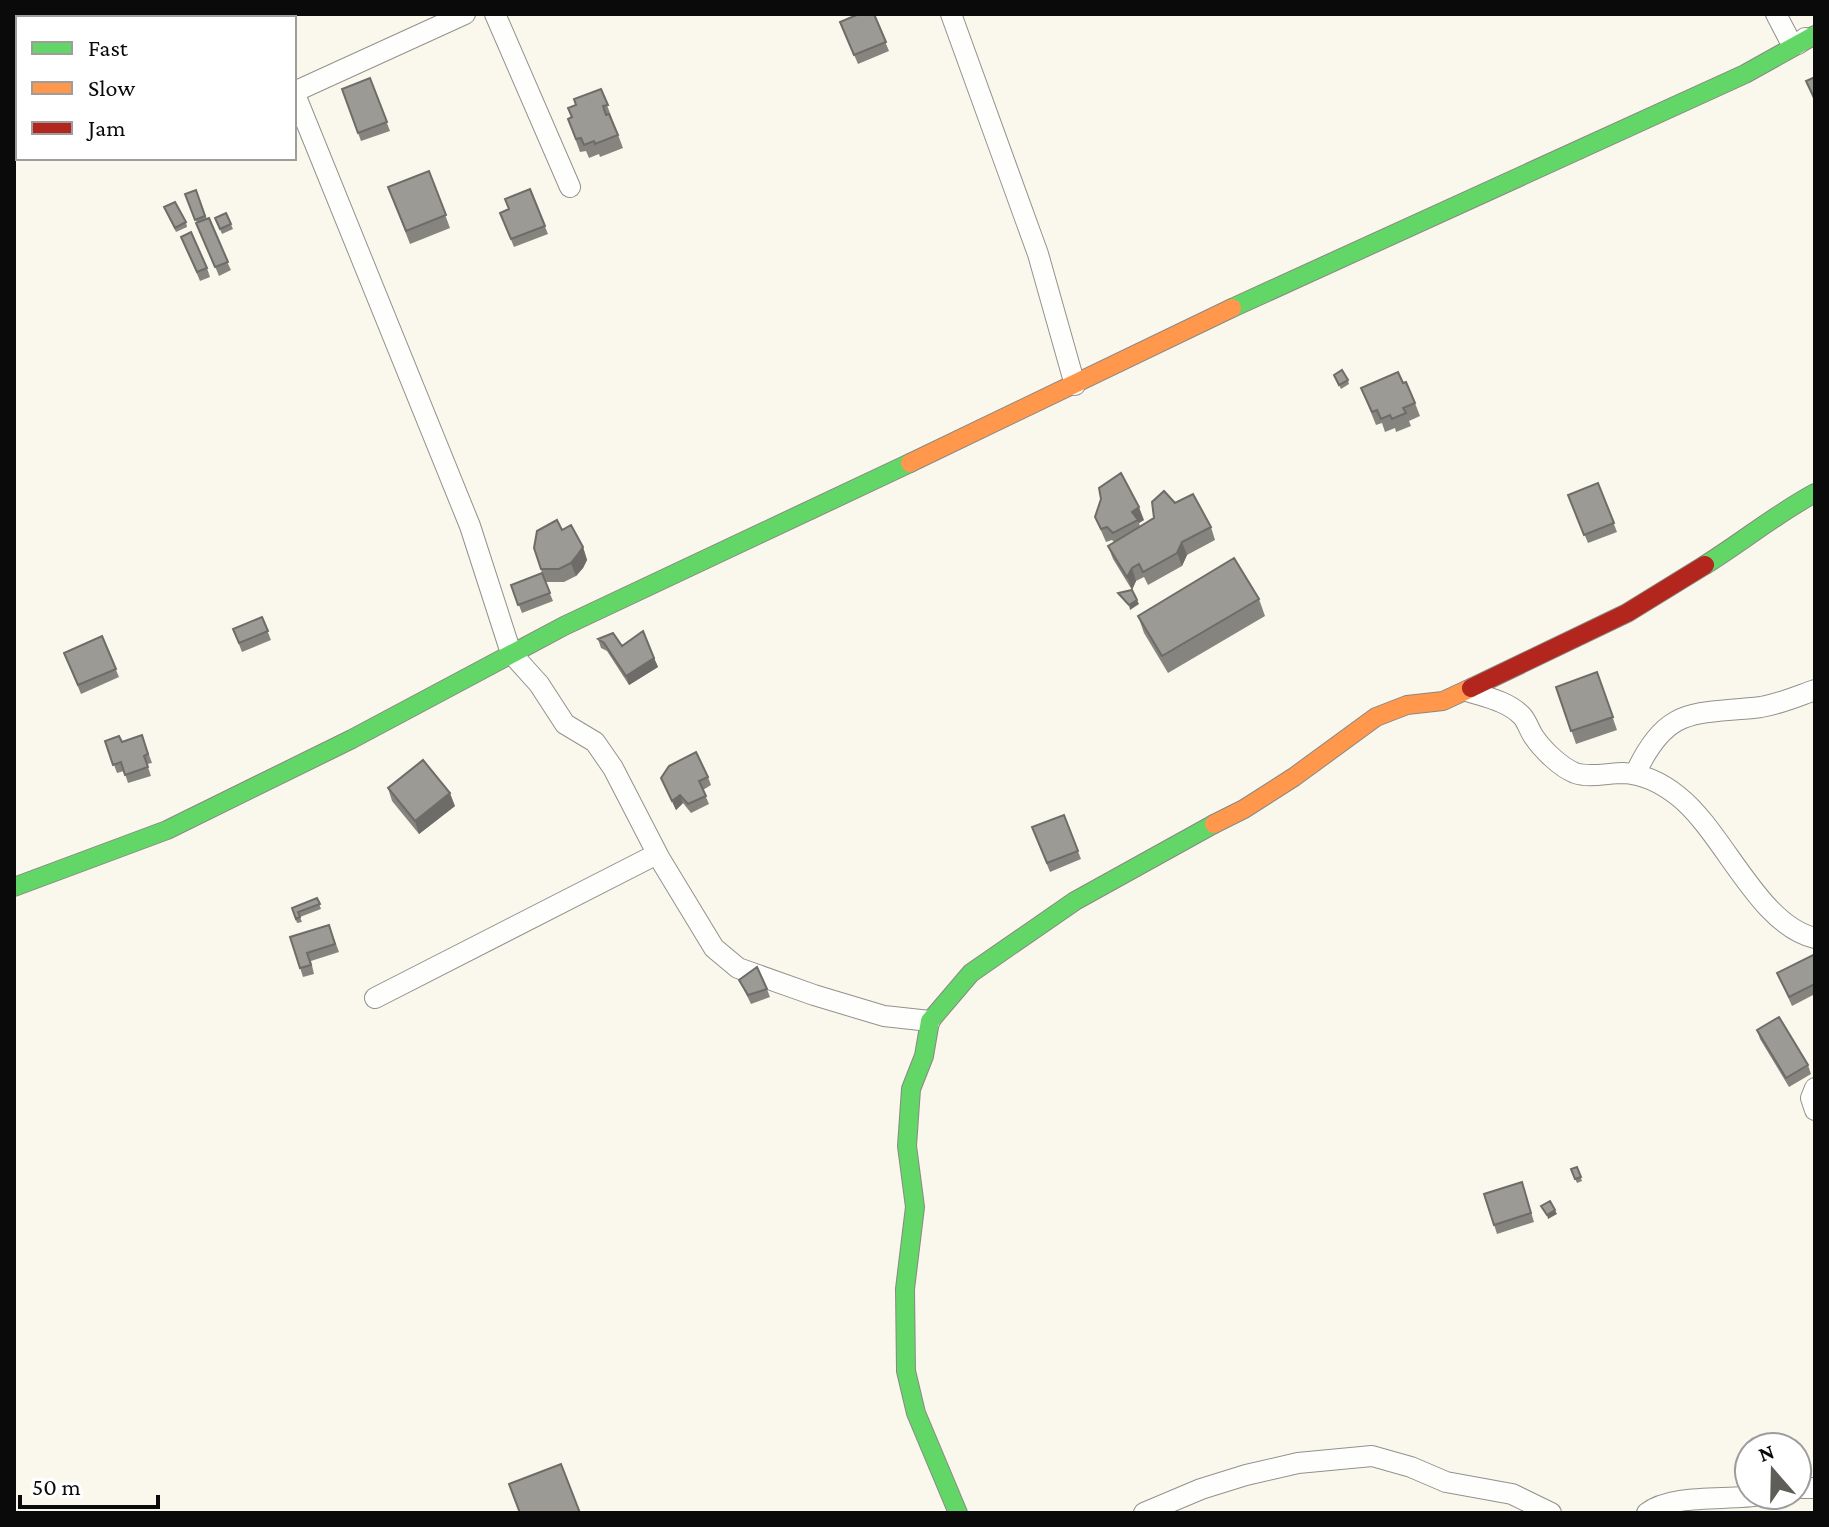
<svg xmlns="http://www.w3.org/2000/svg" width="1829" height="1527" font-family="'Crimson Pro',serif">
<rect width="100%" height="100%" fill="#faf8ed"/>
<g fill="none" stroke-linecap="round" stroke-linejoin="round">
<g stroke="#92918c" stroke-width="22">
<path id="street" d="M262 14 263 18
M465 14 294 92 470 526 511 653 539 684 565 724 595 742 613 768 660 859 714 948 738 968 814 995 884 1016 930 1021
M495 14 570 187
M951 14 1038 254 1075 385
M1776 14 1789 39 1798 44 1805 38
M1467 691C1485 697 1508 701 1522 716 1527 721 1529 730 1534 737 1542 749 1560 767 1575 773 1589 778 1608 773 1623 773 1643 774 1663 784 1678 796 1724 832 1758 925 1815 938
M1635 774C1668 704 1694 715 1761 707 1780 704 1798 696 1815 690
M375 998 657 854
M1815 1088 1811 1098 1815 1110
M1797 1488H1815
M1144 1513 1201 1489 1246 1475 1298 1463 1372 1456 1411 1467 1446 1482 1512 1494 1551 1513
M1647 1513C1672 1493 1730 1501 1761 1495"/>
</g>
<g stroke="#898883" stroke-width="20">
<path id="fast" d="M1232 308 1745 74 1815 35
M1705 565C1742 542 1776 514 1815 493
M14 887 167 830 352 739 564 626 910 463
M958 1513 916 1413 906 1371 905 1289 915 1207 907 1146 911 1089 924 1056 930 1021 971 973 1075 901 1214 824"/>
</g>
<g stroke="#898883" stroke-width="20">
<path id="slow" d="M910 463 1232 308
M1214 824 1244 809 1294 777 1376 717 1407 705 1443 701 1471 688"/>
</g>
<g stroke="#898883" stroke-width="20">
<path id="jam" d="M1471 688 1627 613 1705 565"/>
</g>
<use href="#street" stroke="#fefefc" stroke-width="20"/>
<use href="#fast" stroke="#63d668" stroke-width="18"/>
<use href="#slow" stroke="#ff974d" stroke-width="18"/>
<use href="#jam" stroke="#b3261e" stroke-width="18"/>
</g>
<path fill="#86847f" d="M874 14 889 51 858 64 840 22Z
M370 78 390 131 361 141 342 89Z
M601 89 623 148 600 157 599 154 589 158 586 151 580 152 568 119 572 117 576 105Z
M429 171 450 228 410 244 388 187Z
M530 189 548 234 514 247 500 213 509 209Z
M196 190 207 219 231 270 219 276 185 194Z
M166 212 186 222 187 227 176 232Z
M226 213 233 229 222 234 215 218Z
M185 245 207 268 210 277 200 281Z
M1334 375 1348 380 1349 384 1341 389Z
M1403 383 1415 403 1420 416 1409 421 1411 426 1396 432 1395 428 1385 432 1382 423 1376 425 1361 388Z
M1598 483 1617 532 1588 543 1568 495Z
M1175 503 1211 527 1215 540 1187 555 1182 566 1148 585 1144 577 1136 581 1132 590 1113 559 1108 546 1114 542 1112 540 1106 542 1095 517 1144 520 1139 523 1140 526Z
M562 530 583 547 587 560 583 568 576 576 564 582H545L553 601 522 613 511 585 542 573 534 548Z
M1259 599 1265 616 1168 673 1144 633 1138 616Z
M262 617 271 640 242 652 233 629Z
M102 636 119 677 81 694 64 653Z
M598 639 654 658 658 667 629 685 607 651 601 648Z
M1597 672 1617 730 1576 744 1556 687Z
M142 735 152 763 147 764 151 776 128 783 124 771 117 773 105 741 122 742Z
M708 777 711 785 703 790 709 804 691 813 683 803 676 810 661 778Z
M388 788 455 806 419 834 392 801Z
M1064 815 1081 859 1050 872 1032 827Z
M317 898 321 909 300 917 302 922 297 923 292 908Z
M329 925 339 952 311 961 314 974 303 977 290 937Z
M1815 954V994L1792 1006 1777 973Z
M739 980 767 989 770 997 751 1004Z
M1757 1030 1808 1065 1811 1074 1789 1087 1760 1039Z
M1577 1167 1582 1181 1577 1183 1571 1169Z
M1522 1182 1534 1222 1497 1234 1484 1194Z"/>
<path fill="#6d6c68" d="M1139 507 1144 520 1139 523 1132 512Z
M1182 542 1187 555 1182 566 1177 553Z
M583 547 587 560 583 568 576 576 571 563Z
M1132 568 1136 581 1132 590 1127 577Z
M1137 600 1139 604 1130 610 1129 605Z
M654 658 658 667 629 685 626 676Z
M450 793 455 806 419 834 415 821Z
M680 795 683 803 676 810 672 801Z
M1555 1210 1557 1214 1548 1219 1547 1215Z"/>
<path fill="#9c9a94" stroke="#6d6c68" stroke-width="2" d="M859 14H874L886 42 854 55 840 22Z
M1815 77V100L1806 81Z
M370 78 387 122 358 133 342 89Z
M601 89 608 105 603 106 606 115 609 114 618 135 595 144 594 141 584 145 581 138 576 139 568 119 572 117 568 108 576 105 574 99Z
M429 171 446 215 406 231 388 187Z
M530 189 545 226 511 239 500 213 509 209 505 199Z
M196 190 205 216 195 220 185 194Z
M175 202 186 222 175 228 164 207Z
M226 213 231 224 220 229 215 218Z
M209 218 228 262 215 267 196 223Z
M191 232 207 268 197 272 181 237Z
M1342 370 1348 380 1339 385 1334 375Z
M1398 372 1403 383 1406 382 1415 403 1403 408 1406 413 1392 419 1390 415 1381 419 1377 410 1372 412 1361 388Z
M1121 473 1139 507 1132 512 1138 520 1113 533 1107 527 1101 529 1095 517 1101 499 1099 488Z
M1598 483 1614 523 1584 535 1568 495Z
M1164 491 1175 503 1193 494 1211 527 1182 542 1177 553 1143 572 1139 564 1132 568 1127 577 1108 546 1154 518 1152 502Z
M557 520 562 530 571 525 583 547 578 554 571 563 559 569H541L534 548 537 531Z
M1234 558 1259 599 1162 656 1138 616Z
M542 573 550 593 518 605 511 585Z
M1132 590 1137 600 1129 605 1118 593Z
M262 617 268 631 239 643 233 629Z
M643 631 654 658 626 676 604 643 598 639 613 633 622 646Z
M102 636 116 669 78 685 64 653Z
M1597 672 1613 717 1571 731 1556 687Z
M142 735 148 754 144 756 148 767 125 775 121 762 113 765 105 741 119 736 122 742Z
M696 752 708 777 699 781 706 796 688 804 680 795 672 801 661 778 669 766Z
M423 760 450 793 415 821 388 788Z
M1064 815 1078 851 1047 863 1032 827Z
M317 898 320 904 298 912 300 917 296 919 292 908Z
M329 925 335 944 307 953 311 965 300 968 290 937Z
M1815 954V984L1789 997 1777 973Z
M757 967 767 989 748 995 739 980Z
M1779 1017 1808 1065 1786 1078 1757 1030Z
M1577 1167 1581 1177 1575 1179 1571 1169Z
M1522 1182 1531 1213 1494 1225 1484 1194Z
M1550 1201 1555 1210 1547 1215 1541 1206Z
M561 1464 580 1513H520L509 1484Z"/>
<rect width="1829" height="1527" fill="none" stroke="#0a0a0a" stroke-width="32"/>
<rect x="16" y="16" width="280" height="144" fill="#ffffff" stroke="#9d9d9d" stroke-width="2"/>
<rect x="32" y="42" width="40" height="12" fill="#63d668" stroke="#9d9d9d" stroke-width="2"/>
<text x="88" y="56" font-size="24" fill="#0a0a0a">Fast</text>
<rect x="32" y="82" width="40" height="12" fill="#ff974d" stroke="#9d9d9d" stroke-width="2"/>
<text x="88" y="96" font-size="24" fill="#0a0a0a">Slow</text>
<rect x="32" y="122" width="40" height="12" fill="#b3261e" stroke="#9d9d9d" stroke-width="2"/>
<text x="88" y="136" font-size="24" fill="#0a0a0a">Jam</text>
<g transform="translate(1773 1471) rotate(340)"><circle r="38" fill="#ffffff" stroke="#9d9d9d" stroke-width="2"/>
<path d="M0-6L14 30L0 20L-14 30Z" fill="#5e5d59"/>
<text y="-12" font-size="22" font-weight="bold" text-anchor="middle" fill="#0a0a0a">N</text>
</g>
<path d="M20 1495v12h138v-12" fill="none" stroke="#0a0a0a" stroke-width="4"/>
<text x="32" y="1495" font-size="24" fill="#0a0a0a" stroke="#ffffff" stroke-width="6" paint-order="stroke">50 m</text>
</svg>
